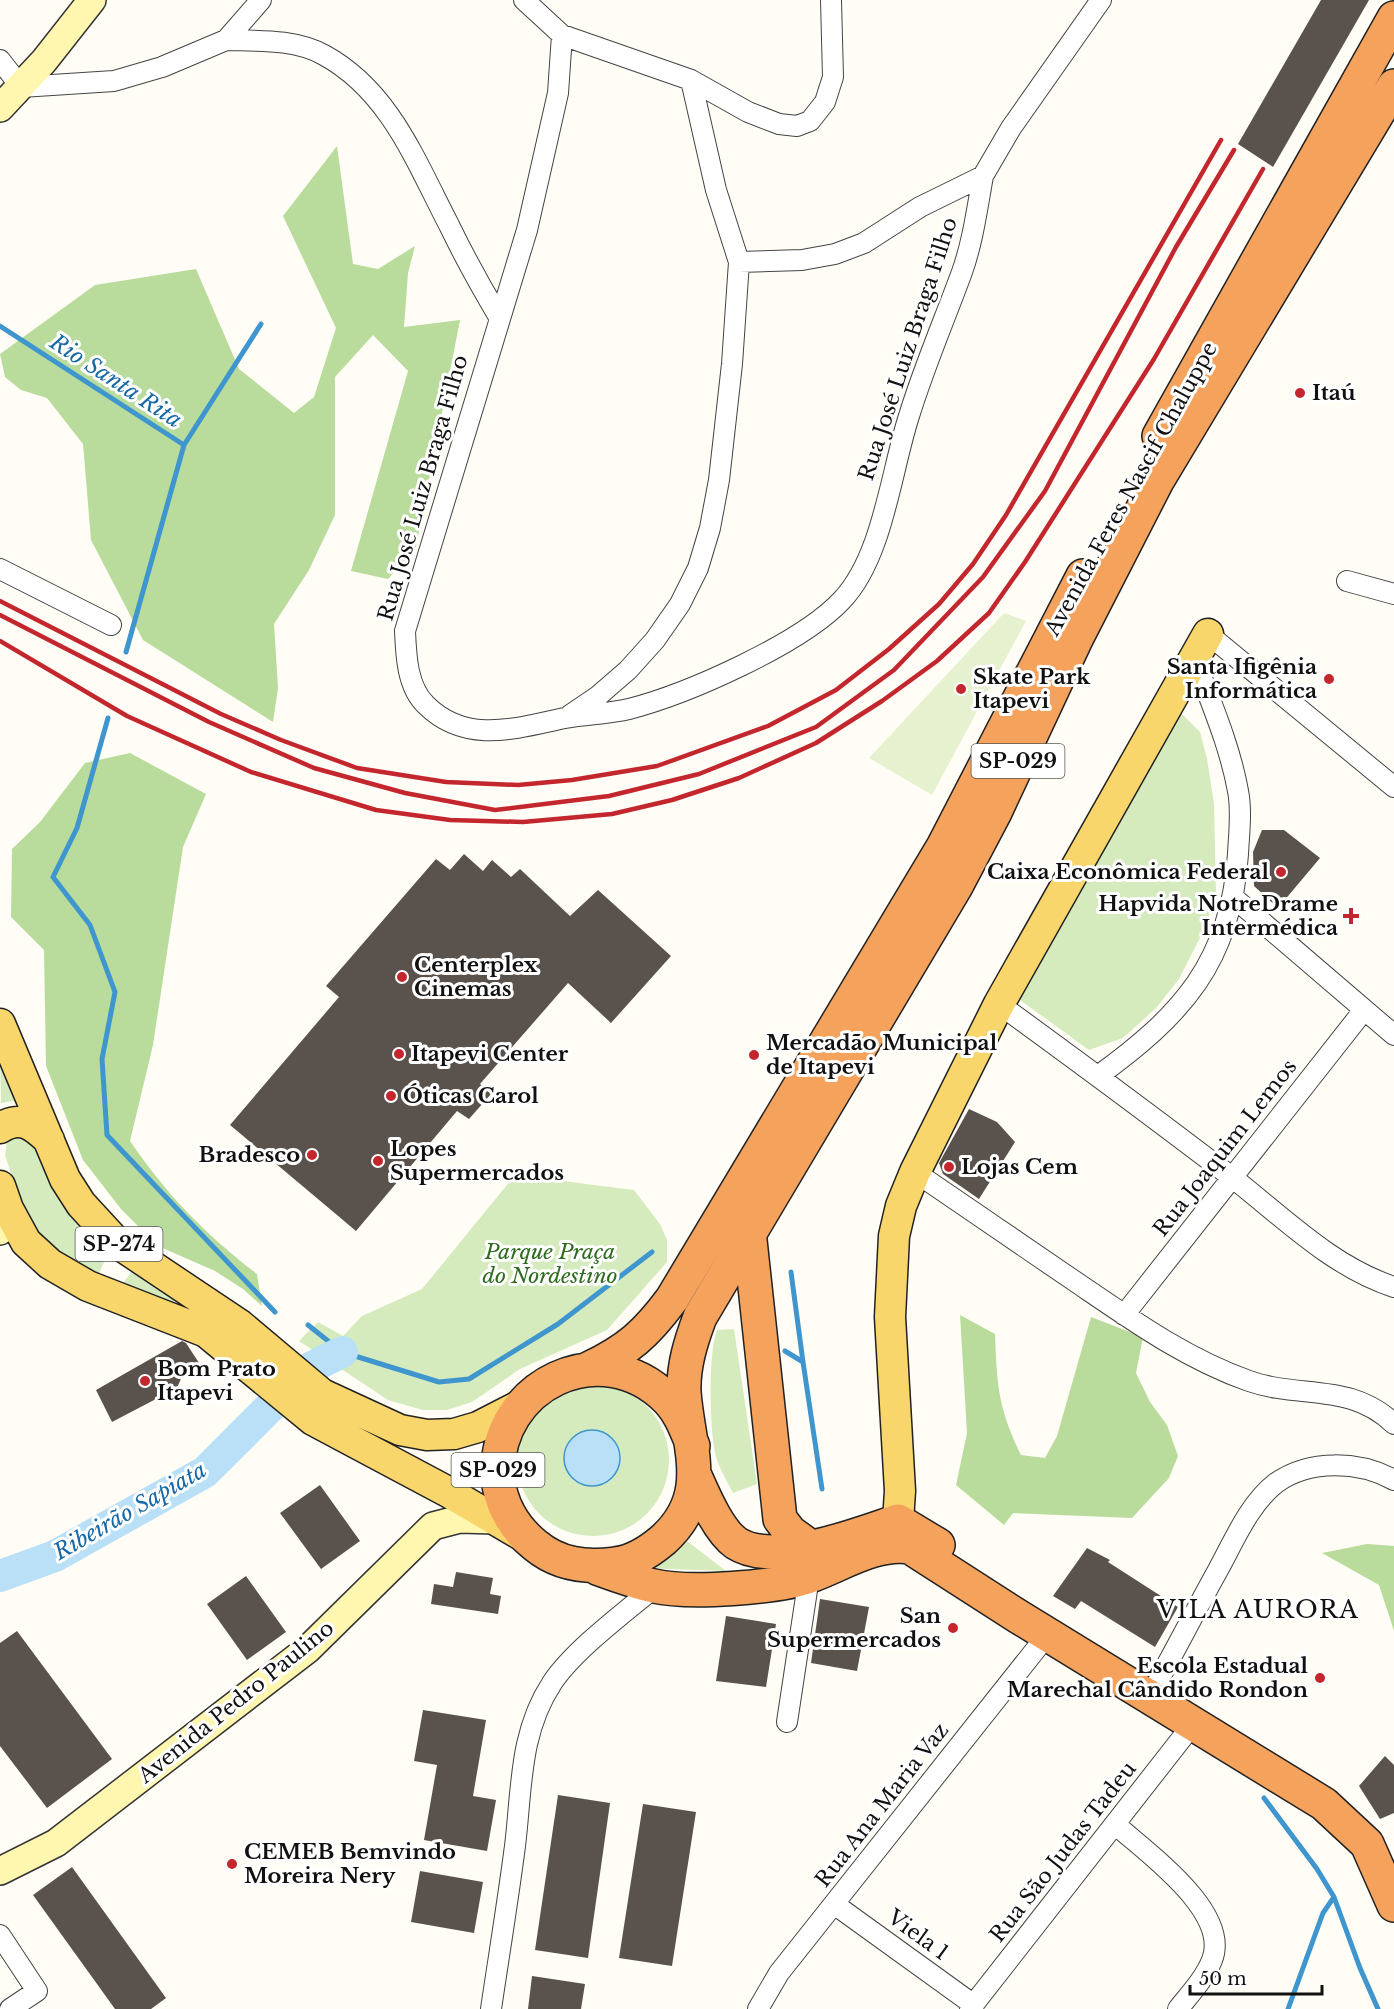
<svg xmlns="http://www.w3.org/2000/svg" width="1394" height="2009" font-family="'Libre Baskerville',serif">
<rect width="100%" height="100%" fill="#fffdf5"/>
<path fill="#d5ebbd" d="M1180 712 1200 732 1207 759 1214 804 1216 892 1206 926 1179 979 1156 1008 1123 1038 1089 1050 1020 1000Z
M0 1046 20 1100 1 1103Z
M32 1130 109 1252 99 1273 86 1276 52 1251 31 1222 17 1191 5 1155 8 1135Z
M515 1175 634 1190 660 1224 667 1240V1262L607 1330 520 1369 472 1402 447 1410H423L388 1400 299 1341 318 1322 343 1336 362 1316 422 1289Z
M137 1264 227 1327 119 1289Z
M734 1329 757 1484 733 1493C728 1483 721 1471 717 1460 709 1436 708 1352 717 1330Z
M517 1460a76 76 0 1 1 152 0a76 76 0 1 1-152 0Z
M687 1541 726 1571 642 1568Z"/>
<path fill="#b9dc9c" d="M337 146 353 264 378 269 415 246 408 273 404 327 460 320 416 547 388 579 351 571 408 371 373 335 335 377V515L309 570 274 624 278 688 273 722 143 640 91 540 83 444 47 398 21 390 5 377 0 354 95 285 196 269 239 369 294 413 314 397 336 328 283 216Z
M130 753 206 794 183 847 153 1045 130 1141C167 1195 205 1234 257 1274L262 1306 243 1289 215 1271 158 1246 121 1209 83 1160 46 1066 44 950 11 917 12 849 40 822 85 763Z
M960 1315 995 1334C997 1385 998 1408 1021 1455L1045 1458 1057 1436 1091 1317 1143 1337 1136 1373 1150 1402 1167 1425 1178 1456 1169 1478 1132 1518 1013 1513 1004 1525 956 1485 967 1433Z
M1367 1544 1394 1546V1631L1379 1585 1322 1553Z"/>
<path fill="#e6f2cf" d="M1004 613 1026 621 932 795 869 758Z"/>
<path fill="#b9e0f7" stroke="#3f96cf" stroke-width="1.5" d="M564 1458a28 28 0 1 1 56 0a28 28 0 1 1-56 0Z"/>
<g fill="none" stroke-linecap="round" stroke-linejoin="round">
<path stroke="#3f96cf" stroke-width="5" d="M0 326 184 445 261 324
M126 652 184 445
M108 718 77 828 53 877 90 925 115 992 102 1059 107 1135 275 1312
M791 1272 803 1362
M308 1325 342 1352 439 1382 469 1379 558 1324 652 1252
M785 1351 803 1362 822 1489
M1264 1798 1317 1869 1334 1897 1360 1968 1378 2009
M1288 2009 1323 1913 1334 1897"/>
<path stroke="#b9e0f7" stroke-width="32" d="M308 1369 342 1352
M0 1576 55 1556 205 1472 274 1403"/>
</g>
<path fill="#5a524d" d="M1321 0H1369L1273 167 1238 144Z
M1262 830H1284L1320 858 1278 908 1254 886 1253 852Z
M464 854 483 871 492 860 511 877 520 869 570 916 598 890 671 956 611 1023 568 983 480 1084 491 1094 469 1119 457 1111 356 1231 230 1125 339 997 326 986 436 859 450 870Z
M969 1109 997 1122 1015 1142 979 1199 943 1174 939 1163Z
M182 1341 186 1343 201 1366 183 1374 177 1388 112 1422 96 1390Z
M320 1485 360 1541 321 1569 280 1513Z
M1087 1548 1110 1560 1108 1562 1178 1607 1155 1647 1081 1601 1075 1609 1053 1596Z
M456 1572 493 1578 490 1594 501 1596 498 1614 431 1604 434 1584 453 1587Z
M246 1576 286 1632 247 1660 207 1604Z
M820 1599 869 1607 857 1671 811 1663Z
M726 1616 776 1624 766 1687 716 1681Z
M17 1631 112 1759 47 1808 0 1746V1643Z
M423 1710 486 1720 473 1796 496 1800 487 1851 424 1840 437 1765 414 1761Z
M1385 1756 1394 1765V1813L1380 1819 1359 1786Z
M558 1795 610 1803 588 1958 535 1950Z
M643 1804 696 1812 672 1966 619 1958Z
M72 1867 166 1998 151 2009H115L33 1895Z
M420 1871 483 1882 474 1933 411 1922Z
M532 1976 585 1984 581 2009H528Z"/>
<g fill="none" stroke-linecap="round" stroke-linejoin="round">
<g stroke="#444" stroke-width="22">
<path id="street" d="M524 0 562 35 691 80 748 112 779 124 797 126 810 121 825 102 833 77 831 0
M562 35 558 93 527 230 405 631C406 655 407 687 426 705 466 745 517 728 565 718 586 714 608 714 629 709 687 694 801 644 842 600 883 557 891 471 909 416 924 367 944 321 962 272 973 241 977 209 983 176
M226 40C259 41 295 39 324 55 390 91 416 162 449 225 464 256 481 287 499 317
M0 60 21 87 114 81 162 67 226 40 261 0
M739 262 802 260 835 254 864 243 920 207 983 176 1011 128 1101 0
M0 569 111 625
M1347 581 1394 594
M1208 634 1394 787
M570 715 598 696 628 670 655 640 680 604 698 568 710 528 719 480 732 364 739 262 716 190 691 80
M1234 898 1394 1035
M999 1004C1076 1060 1153 1117 1229 1175 1281 1215 1330 1266 1394 1287
M1098 1076C1181 1016 1231 962 1238 854 1239 833 1242 811 1238 791 1230 746 1211 703 1195 660
M915 1172C968 1208 1020 1244 1073 1280 1129 1318 1184 1358 1249 1381 1300 1399 1351 1382 1394 1424
M1124 1315 1364 1010
M1159 1679C1179 1643 1198 1606 1218 1570 1234 1541 1249 1504 1276 1483 1310 1459 1359 1461 1394 1480
M787 1722 809 1577
M1116 1825C1147 1853 1231 1912 1212 1960 1205 1978 1190 1994 1178 2009
M834 1904 974 2005
M0 1935 37 1991 10 2009
M491 2009C499 1955 508 1900 515 1846 522 1789 519 1733 552 1683 574 1650 624 1613 655 1587
M758 2009 779 1973 1048 1634
M970 2009 1193 1724"/>
</g>
<g stroke="#333" stroke-width="30">
<path id="secondary" d="M0 108 44 61 92 0
M0 1231 8 1209
M0 1871 56 1843 308 1649 433 1526 460 1519 495 1520"/>
</g>
<g stroke="#222" stroke-width="33">
<path id="primary" d="M0 1024 65 1179 81 1204 116 1242 240 1325 322 1394 400 1430 427 1435 454 1434 478 1427 519 1406
M0 1128C21 1115 33 1125 49 1140
M0 1186 8 1209 26 1242 50 1264 88 1286 206 1332 313 1420 450 1493 523 1536
M898 1521 900 1491 890 1317 894 1236 901 1206 915 1172 999 1004 1208 634"/>
</g>
<g stroke="#222" stroke-width="36">
<path id="highway" d="M1159 436 1394 18
M749 1231 780 1519 790 1532 812 1548
M588 1369C628 1350 646 1334 672 1299L943 847 1083 576
M693 1446C686 1429 680 1412 667 1399 601 1333 495 1385 498 1475 499 1503 514 1528 535 1545 559 1565 586 1568 615 1564 633 1562 650 1551 663 1540 713 1495 688 1448 684 1392 683 1366 691 1341 700 1317L956 886 995 812 1076 639 1157 481 1394 86
M695 1476C704 1496 718 1530 736 1543 774 1568 859 1534 898 1521L938 1545
M597 1568C616 1575 635 1582 654 1586 689 1594 777 1588 810 1576 843 1564 875 1542 910 1547L1019 1617 1324 1804 1367 1844 1394 1905"/>
</g>
<use href="#street" stroke="#fff" stroke-width="20"/>
<use href="#secondary" stroke="#fff6b0" stroke-width="27"/>
<use href="#primary" stroke="#f9d66b" stroke-width="30"/>
<use href="#highway" stroke="#f5a25d" stroke-width="33"/>
<path stroke="#c4262e" stroke-width="4.5" d="M0 601 221 714 281 740 357 768 446 782 518 785 572 780 657 766 768 726 836 690 889 649 939 604 973 564 1006 515 1221 140
M0 615 209 722 314 768 405 793 495 810 609 796 699 774 816 727 894 670 983 577 1045 491 1176 247 1234 150
M0 641 127 716 251 772 376 810 450 820 523 822 612 814 672 800 739 778 816 743 882 701 937 661 989 613 1025 562 1154 359 1263 169"/>
</g>
<g fill="#c4262e" stroke="#fff" stroke-width="2">
<circle cx="1300" cy="393" r="6"/>
<circle cx="1329" cy="679" r="6"/>
<circle cx="961" cy="689" r="6"/>
<circle cx="1281" cy="872" r="6"/>
<path d="M1348 907h6v6h6v6h-6v6h-6v-6h-6v-6h6z"/>
<circle cx="402" cy="977" r="6"/>
<circle cx="399" cy="1054" r="6"/>
<circle cx="754" cy="1055" r="6"/>
<circle cx="391" cy="1096" r="6"/>
<circle cx="312" cy="1155" r="6"/>
<circle cx="378" cy="1161" r="6"/>
<circle cx="949" cy="1167" r="6"/>
<circle cx="145" cy="1381" r="6"/>
<circle cx="953" cy="1628" r="6"/>
<circle cx="1320" cy="1678" r="6"/>
<circle cx="232" cy="1864" r="6"/>
</g>
<g text-anchor="middle" dominant-baseline="central" stroke-width="6" stroke-linejoin="round" paint-order="stroke">
<g fill="#fff" stroke="#585858" stroke-width="1.5">
<rect x="971.5" y="744" width="93" height="34" rx="4.5"/>
<rect x="75.5" y="1227" width="87" height="34" rx="4.5"/>
<rect x="451.5" y="1453" width="93" height="34" rx="4.5"/>
</g>
<g font-size="20" font-weight="bold" fill="#111">
<text x="1018" y="761">SP-029</text>
<text x="119" y="1244">SP-274</text>
<text x="498" y="1470">SP-029</text>
</g>
<g font-size="21" fill="#111" stroke="#fff">
<text transform="translate(908 349) rotate(-72)">Rua José Luiz Braga Filho</text>
<text transform="translate(423 488) rotate(-74)">Rua José Luiz Braga Filho</text>
<text transform="translate(1131 489) rotate(-61)">Avenida Feres Nascif Chaluppe</text>
<text transform="translate(1225 1148) rotate(-52)">Rua Joaquim Lemos</text>
<text transform="translate(236 1702) rotate(-39)">Avenida Pedro Paulino</text>
<text transform="translate(882 1805) rotate(-52)">Rua Ana Maria Vaz</text>
<text transform="translate(1063 1852) rotate(-52)">Rua São Judas Tadeu</text>
<text transform="translate(918 1935) rotate(36)">Viela 1</text>
</g>
<g font-size="21" font-weight="bold" fill="#111" stroke="#fff" text-anchor="start">
<text x="1312" y="393">Itaú</text>
<text x="1317" y="667" text-anchor="end">Santa Ifigênia<tspan x="1317" dy="24">Informática</tspan></text>
<text x="973" y="677">Skate Park<tspan x="973" dy="24">Itapevi</tspan></text>
<text x="1269" y="872" text-anchor="end">Caixa Econômica Federal</text>
<text x="1338" y="904" text-anchor="end">Hapvida NotreDrame<tspan x="1338" dy="24">Intermédica</tspan></text>
<text x="414" y="965">Centerplex<tspan x="414" dy="24">Cinemas</tspan></text>
<text x="766" y="1043">Mercadão Municipal<tspan x="766" dy="24">de Itapevi</tspan></text>
<text x="411" y="1054">Itapevi Center</text>
<text x="403" y="1096">Óticas Carol</text>
<text x="390" y="1149">Lopes<tspan x="390" dy="24">Supermercados</tspan></text>
<text x="300" y="1155" text-anchor="end">Bradesco</text>
<text x="961" y="1167">Lojas Cem</text>
<text x="157" y="1369">Bom Prato<tspan x="157" dy="24">Itapevi</tspan></text>
<text x="941" y="1616" text-anchor="end">San<tspan x="941" dy="24">Supermercados</tspan></text>
<text x="1308" y="1666" text-anchor="end">Escola Estadual<tspan x="1308" dy="24">Marechal Cândido Rondon</tspan></text>
<text x="244" y="1852">CEMEB Bemvindo<tspan x="244" dy="24">Moreira Nery</tspan></text>
</g>
<g font-size="21" font-style="italic" fill="#2f6b1f" stroke="#fff">
<text x="550" y="1252">Parque Praça<tspan x="550" dy="24">do Nordestino</tspan></text>
</g>
<g font-size="22" font-style="italic" fill="#1768a6" stroke="#fff">
<text transform="translate(116 381) rotate(33)">Rio Santa Rita</text>
<text transform="translate(130 1511) rotate(-30)">Ribeirão Sapiata</text>
</g>
<g font-size="24" letter-spacing="1.5" fill="#111" stroke="#fff">
<text x="1258" y="1609">VILA AURORA</text>
</g>
</g>
<path d="M1190 1985v9h132v-9" fill="none" stroke="#111111" stroke-width="3"/>
<text x="1199" y="1985" font-size="18" fill="#111111" stroke="#ffffff" stroke-width="4.5" paint-order="stroke">50 m</text>
</svg>
